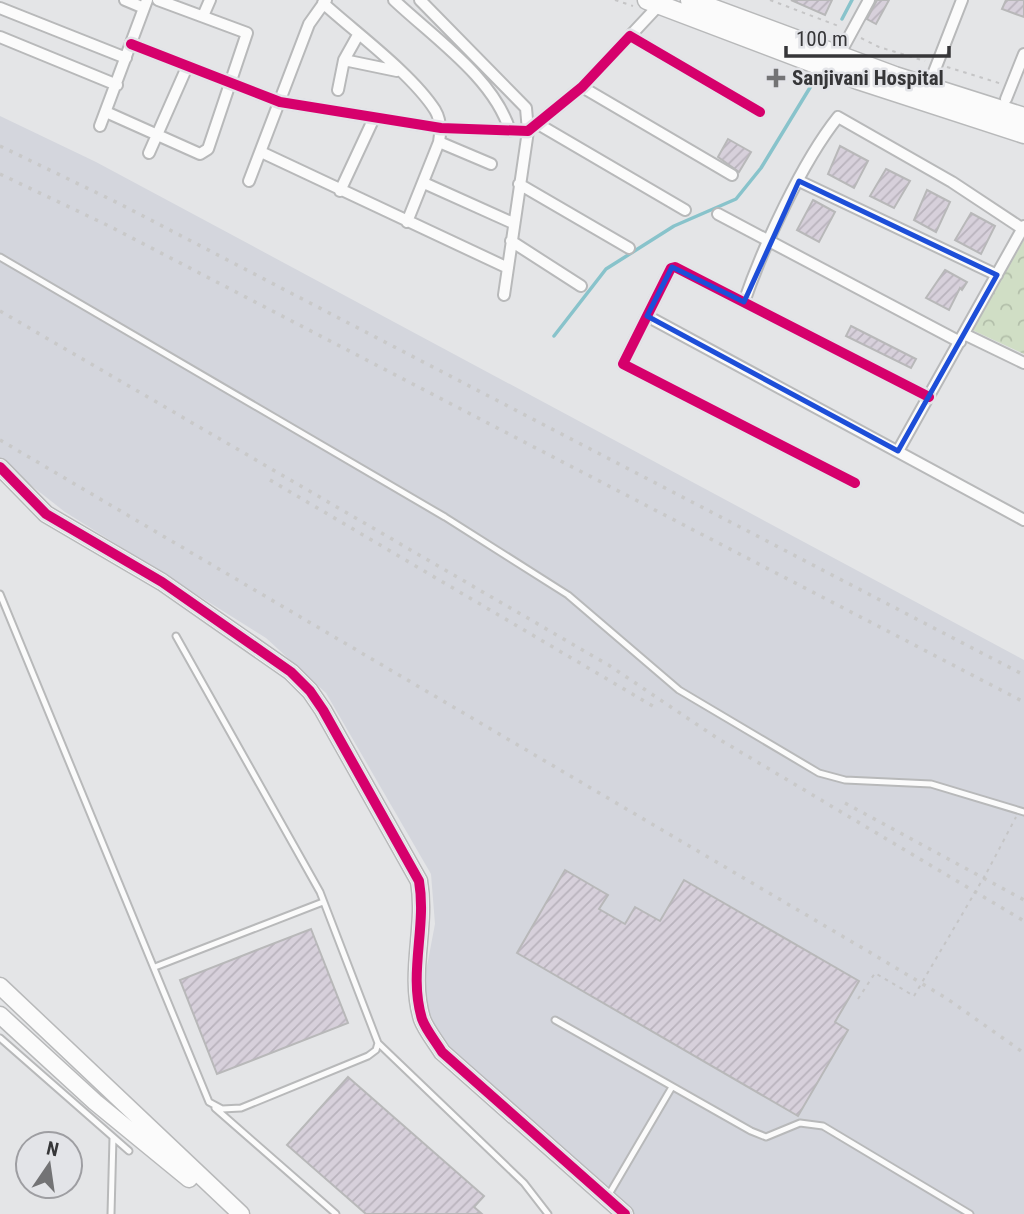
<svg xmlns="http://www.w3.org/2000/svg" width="1024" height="1214" font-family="'Roboto Condensed',sans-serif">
<defs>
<pattern id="forest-crowns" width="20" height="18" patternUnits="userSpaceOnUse" patternTransform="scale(1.75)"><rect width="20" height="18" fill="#d0dec5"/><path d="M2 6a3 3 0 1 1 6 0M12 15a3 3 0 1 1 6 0" fill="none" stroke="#b3bfaa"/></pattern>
<pattern id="building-hatch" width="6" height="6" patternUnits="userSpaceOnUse" patternTransform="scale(1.75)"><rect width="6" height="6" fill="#d7d0db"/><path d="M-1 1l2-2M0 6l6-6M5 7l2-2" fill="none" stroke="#b9b3bd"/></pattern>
</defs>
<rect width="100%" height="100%" fill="#e4e5e7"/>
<path fill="#d4d6dd" d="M0 116 96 162 1024 660V1214H628L437 1037 422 992 435 924 431 874 326 693 266 638 65 512 0 461Z"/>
<path fill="url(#forest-crowns)" d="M1024 240V354L972 330Z"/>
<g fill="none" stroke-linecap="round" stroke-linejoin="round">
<path stroke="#88c3cb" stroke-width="3.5" d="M842 19 852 0
M554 336 606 269 674 226 736 199 761 168 814 81"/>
</g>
<path fill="url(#building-hatch)" stroke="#b8b8b9" stroke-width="2" d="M791 0H832L825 15Z
M877 0H889L876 24 867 19Z
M1006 0H1024V17L1002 9Z
M728 139 751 152 739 172 718 157Z
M840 146 868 161 854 188 828 174Z
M886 169 910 181 894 208 870 196Z
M927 190 950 202 936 232 914 220Z
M813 200 835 212 819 242 797 230Z
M971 213 995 226 981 254 955 240Z
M945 270 967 282 962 290 960 288 949 310 926 298Z
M851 326 916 359 911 368 846 336Z
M565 870 608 895 599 909 625 924 635 907 660 921 684 880 859 981 835 1022 848 1030 798 1116 517 953Z
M311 929 348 1023 217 1074 180 980Z
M348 1077 484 1196 474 1207 482 1214H366L287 1145Z"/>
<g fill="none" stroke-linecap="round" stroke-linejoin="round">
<g stroke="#b8b9ba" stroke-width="9">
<path id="lane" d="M0 257 445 517 568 595 679 690 819 773 845 780 931 784 1024 812
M0 594 209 1102 222 1109 241 1108 368 1056 376 1050 378 1043 320 892 176 636
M155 967 323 902
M555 1020 751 1131 766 1137 800 1123 823 1126 970 1214
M0 1038 129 1151
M378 1043 524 1183 548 1214
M215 1108 336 1214
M608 1196 672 1087
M111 1214 113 1137"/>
</g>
<g stroke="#b8b9ba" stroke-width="14">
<path id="street" d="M125 0 144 8
M394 0C433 37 494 78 510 131
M420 0 526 108 528 131 504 295
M323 3C356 33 412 74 435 110 441 120 441 131 439 142L407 222
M0 8 126 58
M203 16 210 0
M630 36 660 4
M0 37 117 85
M131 44 280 102 441 128 528 131 582 87 630 36 760 112
M844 46 869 0
M344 60 397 71
M932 77 962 0
M582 87 732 175
M338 90 344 60 358 35
M1006 99 1024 54
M106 112 200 154 208 149 247 33 158 0
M538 124 685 210
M100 126 147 0
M439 142 491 164
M261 152 508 268
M149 153 187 67
M249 181 309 24 326 0
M799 181 997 275
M424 183 513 223
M519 184 629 248
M340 191 374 118
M718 214 960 342
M511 241 581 286
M744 302C763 247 802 162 838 117L952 182 1023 229
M647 316 1024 520
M964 334 1024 363
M898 451 1024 226
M855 483 623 364 671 268 675 267 929 397"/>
</g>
<g stroke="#b8b9ba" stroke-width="19">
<path id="secondary" d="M0 467 46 514 162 582 291 672 310 691 323 710 419 881C427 927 408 973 422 1019 426 1030 436 1042 442 1052L625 1214
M0 986 241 1214
M0 1015 95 1102 189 1179"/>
</g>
<g stroke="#b8b9ba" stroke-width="21">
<path id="primary" d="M647 0 858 80 1024 134
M690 0 895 76 1024 117"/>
</g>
<path stroke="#c5c5c6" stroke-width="2" stroke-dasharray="3.5 5" stroke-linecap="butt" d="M615 0 633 6
M770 0 841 27
M861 38 879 47 925 61
M947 67 1002 84
M987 872 1016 817
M858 999 875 973 914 996"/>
<use href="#lane" stroke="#fbfbfb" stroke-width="5"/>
<use href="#street" stroke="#fbfbfb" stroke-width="10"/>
<use href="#secondary" stroke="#fbfbfb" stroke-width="16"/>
<use href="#primary" stroke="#fbfbfb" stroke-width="18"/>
<path stroke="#c9c9c9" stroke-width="3.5" stroke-dasharray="3.5 7" stroke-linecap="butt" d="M0 146 120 204 1024 675
M0 174 111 227 1024 702
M0 311 610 666 717 738 1024 921
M0 440 876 956 946 998 1024 1053
M270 480 656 708
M845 803 1024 900"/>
<path stroke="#c5c5c6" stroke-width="2" stroke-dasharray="3.5 5" stroke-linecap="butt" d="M914 996 987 872"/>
<g stroke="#e3e4e8" stroke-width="15">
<path id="cycleway" d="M131 44 280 102 441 128 528 131 582 87 630 36 760 112
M0 467 46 514 162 582 291 672 310 691 323 710 419 881C427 927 408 973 422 1019 426 1030 436 1042 442 1052L625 1214
M855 483 623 364 671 268 675 267 929 397"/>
</g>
<use href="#cycleway" stroke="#d6006c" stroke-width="10"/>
</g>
<path fill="none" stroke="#1d4ed8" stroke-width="5" stroke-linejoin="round" d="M799 181 997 275 898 451 647 316 672 267 744 302Z"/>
<path fill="#737375" stroke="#e3e4e8" stroke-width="2.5" d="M772.5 67.5h7v7h7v7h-7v7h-7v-7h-7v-7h7z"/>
<g text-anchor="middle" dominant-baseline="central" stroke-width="5" stroke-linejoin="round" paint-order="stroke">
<g font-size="21" font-weight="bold" fill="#363638" stroke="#e3e4e8" text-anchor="start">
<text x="792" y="78">Sanjivani Hospital</text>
</g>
</g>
<g transform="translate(49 1165) rotate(13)"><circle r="33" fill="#e3e4e8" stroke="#9e9ea2" stroke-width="2"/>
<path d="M0-5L12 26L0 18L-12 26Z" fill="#737375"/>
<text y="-10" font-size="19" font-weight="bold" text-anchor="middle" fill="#363638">N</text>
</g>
<path d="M786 46v10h163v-10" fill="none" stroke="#363638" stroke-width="3.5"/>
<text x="796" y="46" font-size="21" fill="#363638" stroke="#e3e4e8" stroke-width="5" paint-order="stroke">100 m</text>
</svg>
